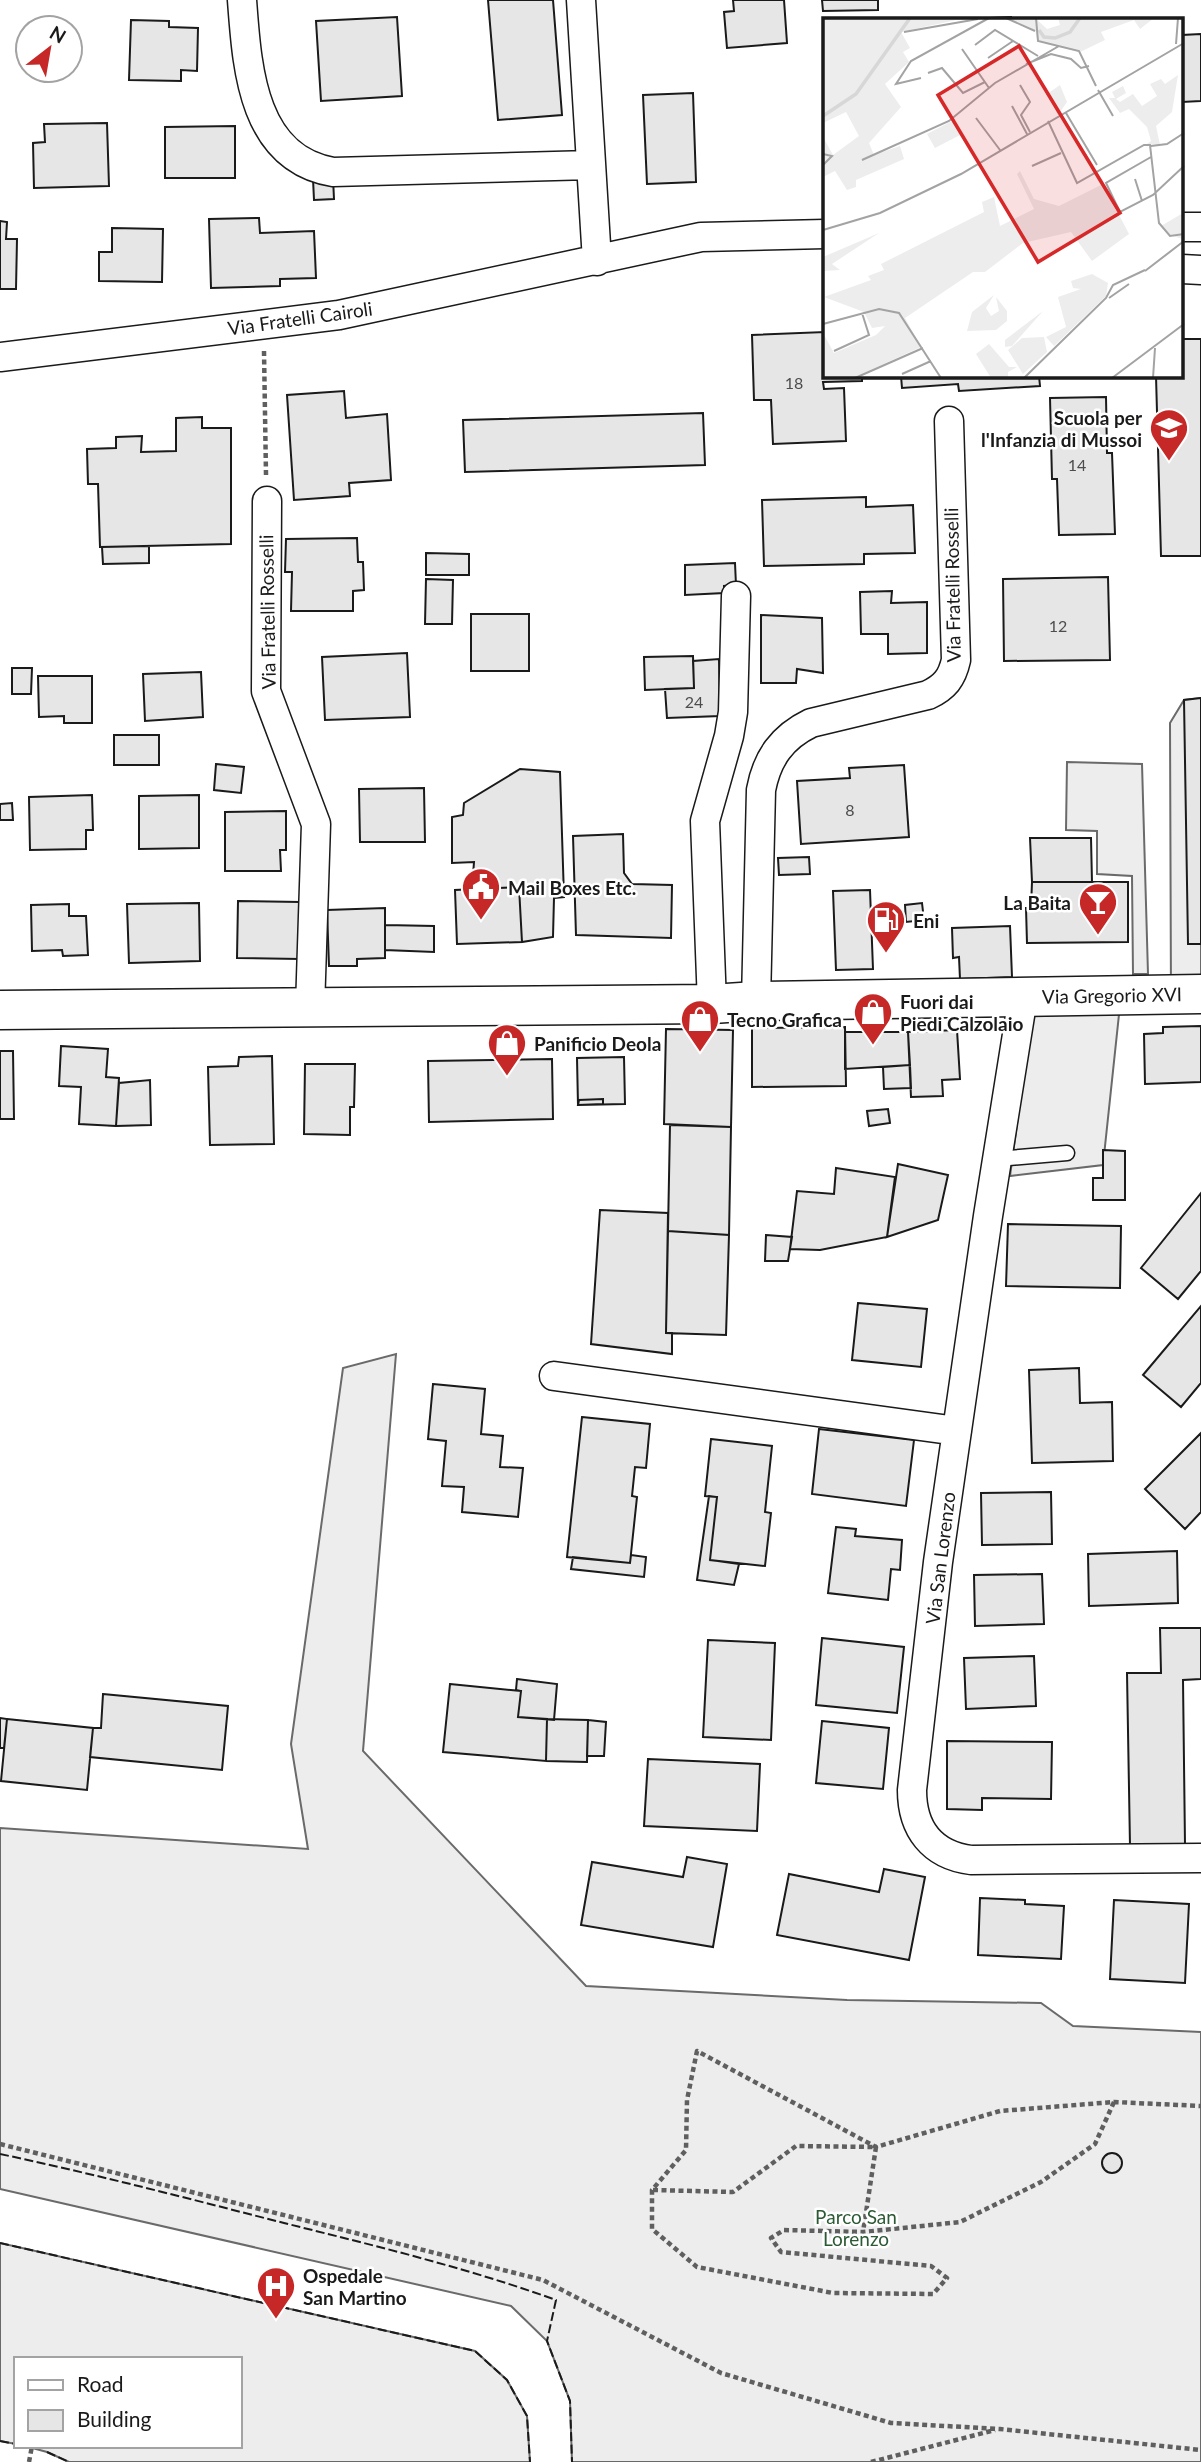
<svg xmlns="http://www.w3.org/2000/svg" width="1201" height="2462" font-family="Lato,sans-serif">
<rect width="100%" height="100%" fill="#fff"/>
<path fill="#ededed" stroke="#6a6a6a" stroke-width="2" d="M1201 698V1003H1171L1170 723 1184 700Z
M1067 762 1142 764 1148 974H1133L1132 876 1097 874V831L1066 830Z
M1033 1004 1120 1005 1103 1165 1010 1176Z
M396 1354 363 1751 586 1986 847 2000 1041 2003 1073 2026 1201 2032V2462H572L570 2401 547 2341 511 2306 0 2189V1828L308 1849 291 1744 343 1368Z
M0 2243 475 2351 507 2380 527 2416 530 2462H69L47 2452 25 2446H240V2359H16V2444L0 2441Z"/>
<path fill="#e6e6e6" stroke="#1a1a1a" stroke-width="2" d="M488 0H553L562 115 498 120Z
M733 0H784L787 43 727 48 724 12 734 11Z
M822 0H878V10L823 11Z
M397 17 402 96 321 101 316 21Z
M1011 17V19H966Z
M131 20 169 21V27L198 28 197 71 181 70V81L129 80Z
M1201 34V101L1182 102V35Z
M693 93 696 182 647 184 643 95Z
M107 123 109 186 34 188 33 143 45 142 44 124Z
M235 126V178H165V127Z
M333 178 334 199 314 200 313 179Z
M259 218 260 233 314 231 316 278 280 279V286L211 288 209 219Z
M0 221 7 222 6 239H17L16 289H0Z
M112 228 163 229 162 282 99 281V252H112Z
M825 332V376H862V381L823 382 824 389 844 388 846 441 773 444 771 400H754L752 335Z
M1182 339H1201V556H1161L1156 376H1182Z
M901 376H1039L1040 386 959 391 958 384 902 388Z
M344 391 346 418 387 414 391 480 349 483 350 496 294 500 287 395Z
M1106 397 1107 453H1112L1115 534 1059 535 1057 479H1052L1050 398Z
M703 413 705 465 465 472 463 420Z
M202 417V428H231V544L100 547 98 484H88L87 449 116 448V437L142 436 141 452 176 451V418Z
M866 497V507L913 505 915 553 864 554V564L764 566 762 500Z
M357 538 358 562H363L364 590 353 591V611H291L292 572H285L286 539Z
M149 546V563L103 564 102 547Z
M426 553 469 554V575H426Z
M735 563 736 585 724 586V593L685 595V565Z
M1108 577 1110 660 1004 661 1003 579Z
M426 579 453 580 452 624H425Z
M892 591 891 603 927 602V653L888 654V634H861L860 592Z
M471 614H529V671H471Z
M761 615 822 618 823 673 797 669 796 683H761Z
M407 653 410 717 325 720 322 657Z
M693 656 694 688 645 690 644 657Z
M719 659 720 716 667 718 665 689 694 688 693 661Z
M12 668H32L31 694H12Z
M201 672 203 717 145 721 143 674Z
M38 676H92V723H64V716L39 717Z
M1201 698V944H1188L1184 700Z
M114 735H159V765H114Z
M216 764 244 767 241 793 214 790Z
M904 765 909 837 801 844 797 781 850 778 849 768Z
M520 769 560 772 564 897 554 898 553 937 522 942 519 887 472 889 474 862 452 863V817L463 815 464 803Z
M424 788 425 842H360L359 789Z
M92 795 93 830H86V849L30 850 29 797Z
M199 795V848L139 849V796Z
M12 803 13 820H0V804Z
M286 811V850H280L281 871H225V812Z
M623 834 624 873 632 884 672 885 671 938 576 935 573 836Z
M1030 838H1091L1092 882H1032Z
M809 857 810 874 779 875 778 858Z
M1032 882H1128V942L1027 943 1026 908H1031Z
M519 887 522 942 457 944 455 890Z
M870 890 873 969 836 970 833 891Z
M238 901 300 902V959L237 958Z
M199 903 200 961 129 963 127 904Z
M922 903 924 920 906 922 905 905Z
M69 904V916H86L88 955 63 956 62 950 32 951 31 905Z
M385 908V958L357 959V966H329L327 910Z
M385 925 434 926V952L385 950Z
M1010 926 1012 977 960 979 959 957 953 958 952 928Z
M1201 1026V1082L1145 1084 1144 1034 1163 1033V1027Z
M845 1027 846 1086 752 1087V1028Z
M666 1029 733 1030 731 1127 664 1124Z
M957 1030 960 1079 942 1080 943 1096 911 1097 908 1032Z
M845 1032H908L910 1065 845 1069Z
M61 1046 108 1049 106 1077 119 1078 116 1126 79 1124 81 1087 59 1086Z
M0 1051H13L14 1119H0Z
M272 1056 274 1144 210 1145 208 1067 238 1066 239 1057Z
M624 1057 625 1104 578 1105 577 1058Z
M552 1059 553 1119 429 1122 428 1061Z
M305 1064H355L354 1107H350V1135L304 1134Z
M910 1065 911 1088 884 1089 883 1067Z
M150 1080 151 1125 116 1126 119 1083Z
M603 1099V1104L578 1105 579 1100Z
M888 1109 890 1123 869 1126 867 1111Z
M670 1125 731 1127 729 1235 668 1231Z
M1103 1150 1125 1151V1200H1093V1178H1103Z
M898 1164 948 1175 938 1220 887 1237Z
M836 1168 895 1177 887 1237 820 1250 790 1249 797 1191 834 1194Z
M1201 1193V1271L1178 1299 1141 1268Z
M600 1210 668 1213 666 1333H672V1354L591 1344Z
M1008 1224 1121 1226 1120 1288 1006 1286Z
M668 1231 729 1235 726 1335 666 1333Z
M766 1235 792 1237 788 1261H765Z
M858 1303 927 1309 921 1367 852 1360Z
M1201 1306V1383L1181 1407 1143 1375Z
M1079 1368 1080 1403 1112 1402 1113 1461 1032 1463 1029 1370Z
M433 1384 485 1389 481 1434 503 1436 500 1467 523 1468 518 1517 462 1512 464 1487 442 1486 446 1441 428 1439Z
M582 1417 650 1424 646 1468 635 1467 632 1496 637 1497 630 1563 567 1557Z
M819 1429 914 1440 906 1506 812 1494Z
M1201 1433V1512L1185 1529 1145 1489Z
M711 1439 772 1446 765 1512 771 1513 765 1566 710 1560 717 1497 705 1496Z
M1051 1492 1052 1544 982 1545 981 1493Z
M709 1496 717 1497 710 1560 739 1564 734 1585 697 1580Z
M836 1527 856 1529 855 1536 902 1540 900 1570 891 1569 888 1600 828 1593Z
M1177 1551 1178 1603 1089 1606 1088 1554Z
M631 1555 646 1557 644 1577 571 1569 573 1557 630 1563Z
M1042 1574 1044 1624 975 1626 974 1575Z
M1160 1628H1201V1679L1183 1680 1185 1845 1130 1846 1127 1673H1161Z
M822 1638 904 1647 897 1713 816 1705Z
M708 1640 775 1643 771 1740 703 1737Z
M1034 1656 1036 1706 966 1709 964 1658Z
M517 1679 557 1684 554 1720 518 1717 521 1691 516 1690Z
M450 1684 521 1691 518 1717 547 1719 546 1761 443 1752Z
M103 1694 228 1706 222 1770 90 1757 93 1728H101Z
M0 1718 7 1719 4 1748H0Z
M7 1719 93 1728 87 1790 1 1781Z
M547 1719 588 1720 587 1762 546 1761Z
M588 1720 606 1722 604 1756H587Z
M822 1721 889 1728 883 1789 816 1783Z
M947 1741 1052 1742 1051 1799 982 1798V1810L947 1809Z
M648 1759 760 1764 757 1831 644 1826Z
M687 1857 727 1864 713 1947 581 1925 592 1862 683 1877Z
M884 1869 925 1877 909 1960 777 1935 789 1874 879 1892Z
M980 1898 1025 1900V1904L1064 1906 1061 1959 978 1955Z
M1114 1900 1189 1904 1185 1983 1110 1979Z
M1102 2163a10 10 0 1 1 20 0a10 10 0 1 1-20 0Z"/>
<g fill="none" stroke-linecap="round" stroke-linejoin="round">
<g stroke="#1a1a1a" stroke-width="17">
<path id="lane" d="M997 1159 1067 1153"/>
</g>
<g stroke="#1a1a1a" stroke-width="31">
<path id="street" d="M242 0C247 65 251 158 333 172L591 165
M581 0 597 261
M1182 227H1201
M1182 269 1201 270
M0 357 339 315 701 237 825 234
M267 501 266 691 316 824 310 1008
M1023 997 988 1216 938 1562 912 1790C912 1829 932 1855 971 1860L1201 1858
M756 1001 761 790C767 758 782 737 811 723L928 695C945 687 952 678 956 660L949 421
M712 1004 705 821 729 736 733 712 736 596
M554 1376 957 1431"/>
</g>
<g stroke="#1a1a1a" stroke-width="41">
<path id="primary" d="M0 1010 712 1004 756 1001 1201 994"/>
</g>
<path stroke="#5f5f5f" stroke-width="4.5" stroke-dasharray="5 3.5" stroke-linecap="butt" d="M264 351 266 475
M1114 2102 1095 2144 1041 2182 960 2222 863 2232 784 2230 771 2238 781 2252 931 2266 947 2278 933 2294 833 2293 697 2267 652 2229V2190L686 2150 687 2100 697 2051 876 2147 1000 2111 1114 2102 1201 2106
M0 2144 543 2280 721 2373 891 2423 1000 2429 1201 2450
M653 2190 733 2192 796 2146 876 2147 863 2232
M29 2462 32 2446
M871 2462 995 2430"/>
<use href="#lane" stroke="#fff" stroke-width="14"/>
<use href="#street" stroke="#fff" stroke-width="28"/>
<use href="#primary" stroke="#fff" stroke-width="38"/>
<path stroke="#1a1a1a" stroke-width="2" stroke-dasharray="9 3.5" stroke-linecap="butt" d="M0 2154C95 2174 190 2199 284 2223 376 2246 467 2268 556 2300L547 2341 570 2401 572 2462
M0 2243 475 2351 507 2380 527 2416 530 2462
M0 2441 16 2444
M47 2452 69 2462"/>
</g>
<defs>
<g id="school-pin" transform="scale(2.0125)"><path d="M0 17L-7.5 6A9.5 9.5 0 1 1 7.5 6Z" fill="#c62828" stroke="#fff"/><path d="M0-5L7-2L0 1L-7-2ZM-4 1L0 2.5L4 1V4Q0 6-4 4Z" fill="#fff"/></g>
<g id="civic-pin" transform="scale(2.0125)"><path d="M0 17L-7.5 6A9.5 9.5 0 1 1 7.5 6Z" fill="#c62828" stroke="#fff"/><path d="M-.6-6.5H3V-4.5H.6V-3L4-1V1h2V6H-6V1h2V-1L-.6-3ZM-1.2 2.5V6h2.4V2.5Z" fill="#fff"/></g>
<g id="bar-pin" transform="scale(2.0125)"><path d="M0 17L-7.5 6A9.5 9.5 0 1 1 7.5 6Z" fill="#c62828" stroke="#fff"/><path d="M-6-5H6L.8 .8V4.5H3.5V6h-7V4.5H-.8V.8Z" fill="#fff"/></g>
<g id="fuel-pin" transform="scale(2.0125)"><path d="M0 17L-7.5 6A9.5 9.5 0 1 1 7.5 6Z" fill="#c62828" stroke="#fff"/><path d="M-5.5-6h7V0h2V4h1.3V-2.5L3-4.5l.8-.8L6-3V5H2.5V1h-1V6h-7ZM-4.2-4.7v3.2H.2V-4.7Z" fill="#fff"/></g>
<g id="shop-pin" transform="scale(2.0125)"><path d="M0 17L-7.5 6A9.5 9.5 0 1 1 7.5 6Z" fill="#c62828" stroke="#fff"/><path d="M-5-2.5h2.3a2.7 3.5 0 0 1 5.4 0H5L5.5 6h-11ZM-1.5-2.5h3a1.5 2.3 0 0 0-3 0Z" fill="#fff"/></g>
<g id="hospital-pin" transform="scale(2.0125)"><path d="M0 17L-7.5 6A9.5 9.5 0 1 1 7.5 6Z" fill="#c62828" stroke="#fff"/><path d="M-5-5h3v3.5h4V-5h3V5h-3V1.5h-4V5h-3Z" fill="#fff"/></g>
</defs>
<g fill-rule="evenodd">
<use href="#school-pin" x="1169" y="428"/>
<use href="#civic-pin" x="481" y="887"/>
<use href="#bar-pin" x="1098" y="902"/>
<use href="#fuel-pin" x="886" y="920"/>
<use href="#shop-pin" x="873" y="1012"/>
<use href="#shop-pin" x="700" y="1019"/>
<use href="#shop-pin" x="507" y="1043"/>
<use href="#hospital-pin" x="276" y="2286"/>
</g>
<g text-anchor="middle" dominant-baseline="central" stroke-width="5" stroke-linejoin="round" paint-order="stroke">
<g font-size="16" fill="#4d4d4d">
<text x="794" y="382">18</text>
<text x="1077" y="464">14</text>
<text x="1058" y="625">12</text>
<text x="694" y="701">24</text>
<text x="850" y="809">8</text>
</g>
<g font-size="19" fill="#1a1a1a" stroke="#fff">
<text transform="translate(300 318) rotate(-8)">Via Fratelli Cairoli</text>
<text transform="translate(952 585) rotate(-91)">Via Fratelli Rosselli</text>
<text transform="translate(267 612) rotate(-91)">Via Fratelli Rosselli</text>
<text transform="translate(1112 995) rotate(-1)">Via Gregorio XVI</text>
<text transform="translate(940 1558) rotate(-83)">Via San Lorenzo</text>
</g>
<g font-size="19" font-weight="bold" fill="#1a1a1a" stroke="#fff" text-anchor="start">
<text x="1142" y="417" text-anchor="end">Scuola per<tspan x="1142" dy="22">l'Infanzia di Mussoi</tspan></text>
<text x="508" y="887">Mail Boxes Etc.</text>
<text x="1071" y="902" text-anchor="end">La Baita</text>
<text x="913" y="920">Eni</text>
<text x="900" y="1001">Fuori dai<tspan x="900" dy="22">Piedi Calzolaio</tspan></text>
<text x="727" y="1019">Tecno Grafica</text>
<text x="534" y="1043">Panificio Deola</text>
<text x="303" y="2275">Ospedale<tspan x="303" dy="22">San Martino</tspan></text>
</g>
<g font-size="19" fill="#2b5a34" stroke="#fff">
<text x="856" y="2216">Parco San<tspan x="856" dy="22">Lorenzo</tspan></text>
</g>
</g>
<g transform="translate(823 18)">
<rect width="360" height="360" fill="#fff"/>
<path d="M0 0H171L133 2 78 14 87 30 80 34 86 44 62 66 78 89 46 125 51 137 77 128 81 141 33 162V169L24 172 12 153 0 159V119L10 137 36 118 23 94 0 105ZM184 0H212L224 11 237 7 235 0H331L317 11 311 2 278 14 282 22 257 34 223 26 214 21 212 12ZM355 57 349 94 333 108 337 127 324 126 328 123 324 109 306 91 297 95 286 80H292L289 74 300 68 303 75 293 81 297 84 310 76 319 88 334 78 327 66 338 61 342 66ZM237 67 244 84 235 97 224 76ZM129 103 137 117 112 130 104 116ZM197 153 211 181 236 188 280 166 306 216 269 243 248 214 200 225 162 254H150L82 300 98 329 30 360H0V315L11 335 53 317 62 308 49 310 41 294 1 279 48 262 45 258 61 252 58 246 161 194 159 184 171 179 177 208 211 191 194 156ZM360 195V221L346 217 338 208ZM56 215 9 246 17 252 0 253V239ZM269 256 285 265 283 278 231 328 223 319 243 309 235 279 258 271 250 270 248 263ZM171 277 163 290 168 298 176 293 173 279 184 293V303L173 312 144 313 149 294ZM220 293 189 328 182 329V322ZM221 319 224 334 200 356 185 332 199 320ZM166 326 186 349H194L185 354V360H168L153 336Z" fill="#ededed"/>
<path fill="none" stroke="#d7d7d7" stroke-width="3.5" d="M216 12 221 19 232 20 247 14 257 0M0 98 33 76 87 0"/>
<path fill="none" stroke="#a3a3a3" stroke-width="2" d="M183 0 212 13M213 0 215 23 256 33 273 68M81 14 155 1M353 26 355 0M152 27 172 12 215 38M139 31 166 70M165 40 190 23M203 46 228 36 248 41 258 50 266 48M105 55 119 50 140 75 162 64M98 60 73 66 88 43 166 0M197 67 207 84 198 97 207 114M275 72 290 98M189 88 204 116M243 95 274 147M153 100 177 132M225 103 254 165 321 127H327L336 205 347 218 361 216M328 128 344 126 361 115M0 136 9 138 0 147M328 139 283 165 297 194 330 177 361 148M39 142 126 103 172 65 236 28M209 148 238 135M312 161 319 183M0 212 57 195 138 156 361 25M322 253 361 223M286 280 306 266M0 306 56 291 76 295 118 360M11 333 46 317 39 295M79 356 108 343M32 360 100 330M201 360 283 280 290 267 322 252M289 360 361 306M330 360 332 330"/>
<path fill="#d62828" fill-opacity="0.15" stroke="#d62828" stroke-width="3.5" d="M196 28 297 195 215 244 115 77Z"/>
<rect width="360" height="360" fill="none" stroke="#1a1a1a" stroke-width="3.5"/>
</g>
<rect x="14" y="2357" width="228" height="91" fill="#ffffff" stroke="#a3a3a3" stroke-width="2"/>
<rect x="28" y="2380" width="35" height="10" fill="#ffffff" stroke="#a3a3a3" stroke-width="2"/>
<text x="77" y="2392" font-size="21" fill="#1a1a1a">Road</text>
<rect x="28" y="2410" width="35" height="21" fill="#e6e6e6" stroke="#a3a3a3" stroke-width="2"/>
<text x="77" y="2427" font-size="21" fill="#1a1a1a">Building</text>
<g transform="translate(49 49) rotate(31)"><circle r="33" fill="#ffffff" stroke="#a3a3a3" stroke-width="2"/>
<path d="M0-5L12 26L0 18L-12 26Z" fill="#c62828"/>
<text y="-10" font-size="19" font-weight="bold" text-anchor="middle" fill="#1a1a1a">N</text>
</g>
</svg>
